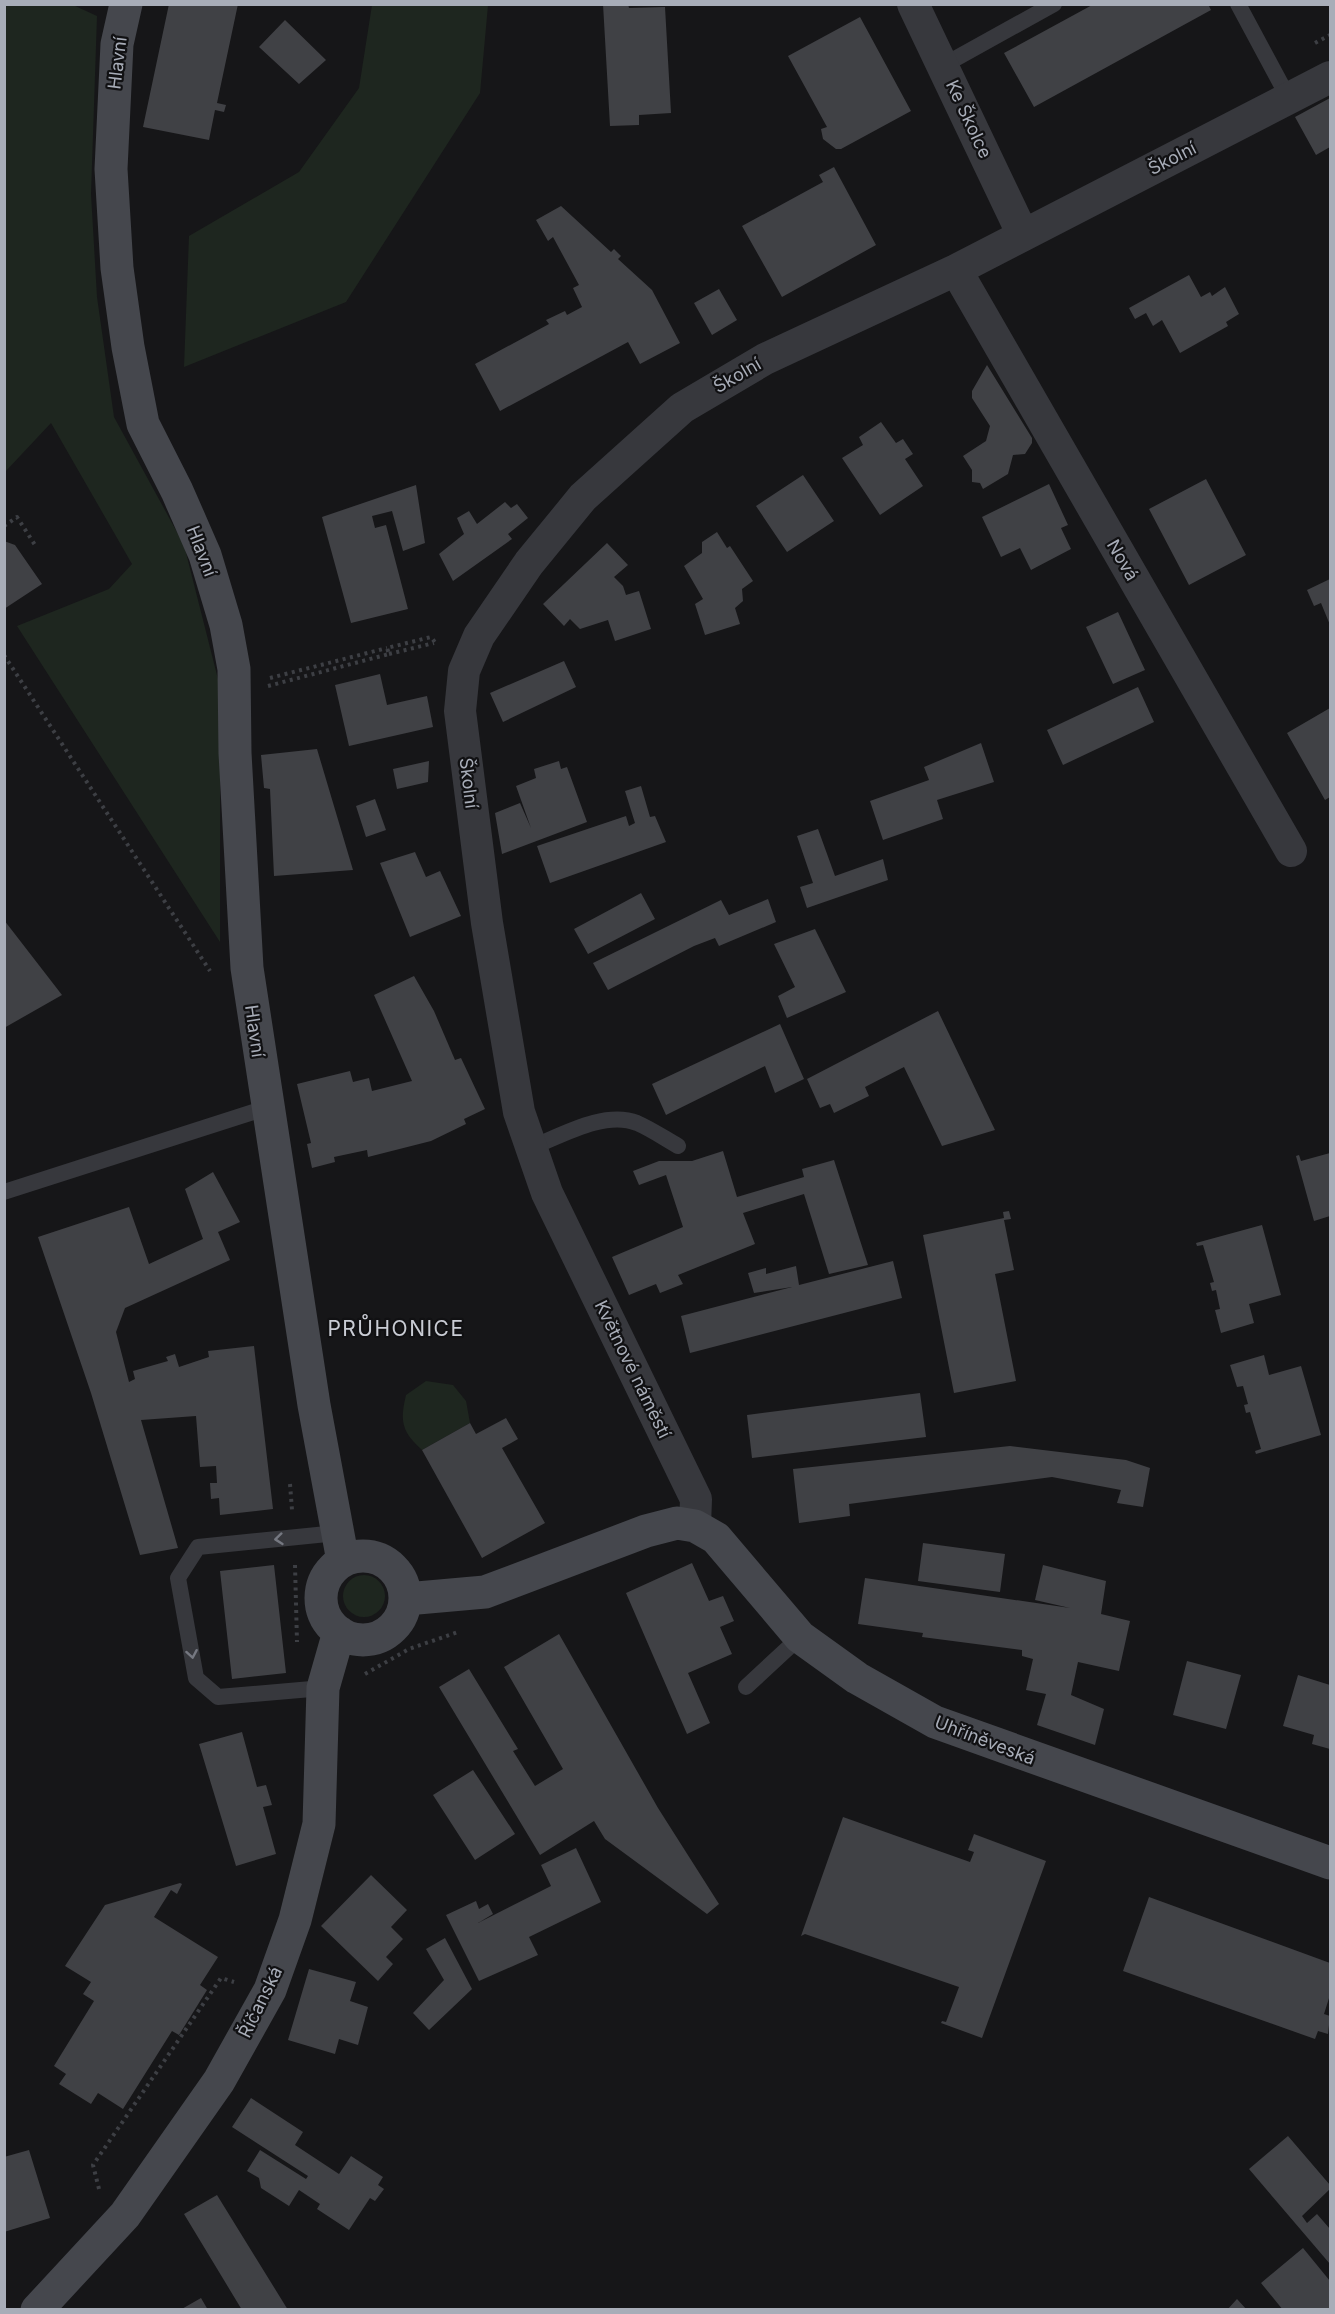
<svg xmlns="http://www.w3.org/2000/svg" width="1335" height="2314" font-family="Inter,sans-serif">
<rect width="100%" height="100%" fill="#161618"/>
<path fill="#1e261f" d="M5 5H73L97 16 91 194 97 297 114 417 184 545 220 687V942L17 626 109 589 132 564 51 423 5 472Z
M372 5H488L480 93 346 302 184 367 189 236 299 172 359 88Z
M426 1381 453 1385 466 1401 470 1423 422 1450C401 1431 400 1421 406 1395Z
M343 1596a21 21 0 1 1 42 0a21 21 0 1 1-42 0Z"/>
<path fill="#404145" d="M169 4H238L217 103 226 105 224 112 215 110 209 140 143 127Z
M603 4H628L629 8 665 7 671 113 639 115V125L610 126Z
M1094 4H1208L1211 10 1034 107 1004 53Z
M860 17 911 111 841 149H836L823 139 821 129 827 127 788 56Z
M285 20 326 60 299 84 259 47Z
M1330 98V147L1316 155 1295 117Z
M834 167 876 245 782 297 742 226 823 182 819 175Z
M561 206 611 252 614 249 621 256 618 259 652 290 680 343 640 364 628 342 500 411 475 364 549 324 546 320 565 311 567 315 582 307 573 288 579 285 553 237 548 241 536 220Z
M1189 275 1201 297 1210 292 1212 296 1225 287 1239 314 1226 322 1228 326 1180 353 1162 320 1153 326 1146 313 1135 319 1129 308Z
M719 289 737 320 712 335 694 303Z
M987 365 1032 438V443L1025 454 1013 455 1008 474 983 489 980 483 972 482V470L963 456 986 441 990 426 972 398V391Z
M881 422 896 443 903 439 913 454 905 459 923 486 880 515 842 458 863 445 859 437Z
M803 475 834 521 787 552 756 506Z
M1206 479 1246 555 1189 585 1149 509Z
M1049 484 1068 525 1061 528 1071 549 1031 570 1020 548 1001 557 982 517Z
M416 485 425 543 403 551 392 511 372 516 375 528 386 525 408 609 351 623 322 517Z
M505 502 511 508 517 504 528 518 508 534 512 539 453 581 439 554 464 534 457 518 469 511 477 524Z
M717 532 727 548 730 546 753 581 742 589 743 601 735 608 740 624 705 635 695 604 703 599 684 566 702 553V542Z
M4 541 15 545 42 584 4 609Z
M607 543 628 565 614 577 623 586 626 595 639 591 651 629 615 641 608 620 580 629 570 619 564 626 543 604Z
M1330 579V625L1321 603 1314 606 1307 590Z
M1118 612 1145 670 1113 684 1086 627Z
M564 661 576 687 503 722 490 693Z
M380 674 387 705 427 696 433 727 349 746 335 685Z
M1138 687 1154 722 1063 765 1047 730Z
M1330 708V797L1325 800 1287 733Z
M981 743 994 782 937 800 943 819 883 840 870 801 929 780 924 767Z
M317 749 353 870 274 876 270 789 264 788 261 755Z
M429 761 428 782 397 789 393 769Z
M559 761 561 769 567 767 587 822 502 854 495 813 520 803 531 828 516 786 536 778 534 769Z
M641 786 650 817 655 816 666 842 550 883 537 846 626 816 629 826 635 823 625 791Z
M375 799 386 830 366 837 356 806Z
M818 829 835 876 883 859 888 880 807 908 800 887 813 883 797 836Z
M415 852 426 877 440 871 461 916 410 937 380 863Z
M641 893 655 919 588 954 574 929Z
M768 899 776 922 719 946 715 938 694 946 608 990 593 963 721 900 729 915Z
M4 920 62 995 4 1028Z
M815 929 846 992 787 1018 778 996 795 987 774 944Z
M414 976 434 1011 455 1060 461 1058 485 1109 464 1119 466 1124 431 1141 368 1157 367 1150 334 1157 335 1162 312 1168 307 1144 311 1143 297 1084 350 1071 353 1082 369 1078 372 1091 412 1081 374 995Z
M938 1011 995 1130 942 1146 904 1067 865 1087 869 1096 834 1113 830 1104 820 1108 807 1079Z
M780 1024 804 1079 775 1093 765 1066 666 1115 652 1084Z
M723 1151 737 1197 804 1177 802 1169 834 1160 868 1265 829 1274 804 1194 743 1213 755 1244 678 1275 683 1284 660 1293 656 1284 629 1295 612 1257 683 1227 666 1175 639 1185 633 1171 659 1161H692Z
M1330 1153V1216L1314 1221 1296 1156 1299 1155 1301 1161Z
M213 1172 240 1222 218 1232 230 1260 125 1308 116 1332 129 1382 135 1379 133 1371 168 1361 166 1357 175 1354 179 1367 209 1357 208 1351 254 1346 273 1509 220 1515 219 1498 211 1499 210 1483H217L216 1466 200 1467 196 1416 141 1420 178 1548 140 1555 91 1393 38 1237 129 1207 149 1264 203 1239 185 1189Z
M1009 1211 1011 1219 1004 1220 1014 1270 995 1274 1016 1381 954 1393 923 1235 1004 1218 1003 1212Z
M1262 1225 1281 1295 1249 1304 1254 1323 1221 1333 1215 1310 1220 1309 1216 1290 1212 1291 1210 1283 1214 1282 1203 1245 1197 1246 1196 1243Z
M893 1261 902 1298 690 1353 681 1316 792 1287 754 1293 748 1273 766 1268V1274L796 1266 799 1285Z
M1264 1355 1269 1375 1301 1366 1321 1435 1256 1454 1255 1451 1261 1449 1250 1412 1246 1413 1244 1405 1248 1404 1243 1386 1237 1387 1230 1365Z
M920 1393 926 1437 752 1458 747 1415Z
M506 1418 518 1439 502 1448 545 1523 482 1558 422 1450 470 1423 476 1434Z
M1010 1446 1126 1460 1150 1468 1143 1507 1117 1503 1121 1490 1052 1477 849 1504 850 1516 799 1523 793 1469Z
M923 1543 1005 1554 1000 1592 918 1581Z
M692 1563 709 1601 723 1596 734 1621 720 1627 732 1654 688 1673 710 1723 687 1734 626 1593Z
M274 1565 286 1673 232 1679 220 1571Z
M1043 1565 1106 1581 1101 1614 1130 1621 1119 1671 1078 1662 1071 1695 1104 1709 1095 1745 1037 1725 1046 1694 1026 1690 1033 1659 1022 1656V1650L922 1637 923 1633 858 1624 865 1578 1070 1608 1035 1600Z
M559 1634 658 1808 719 1904 707 1914 605 1839 594 1821 540 1855 439 1687 469 1669 518 1749 513 1751 535 1786 563 1769 504 1667Z
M1187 1661 1241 1675 1226 1729 1173 1715Z
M1298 1675 1330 1685V1749L1312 1744 1314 1735 1283 1726Z
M242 1732 257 1787 266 1785 272 1805 263 1807 276 1854 236 1866 199 1744Z
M473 1770 515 1834 475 1860 433 1795Z
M843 1817 970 1862 974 1852 968 1850 974 1834 1046 1861 982 2038 941 2023 942 2021 946 2022 959 1987 805 1934 801 1936Z
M576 1848 601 1902 529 1937 538 1955 479 1981 446 1915 476 1901 479 1909 488 1904 493 1914 478 1923 551 1886 541 1865Z
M371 1875 407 1910 391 1927 403 1939 386 1957 393 1964 378 1981 321 1926Z
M180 1883 182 1884 177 1894 171 1890 154 1917 218 1957 200 1985 207 1990 179 2035 172 2031 123 2109 98 2093 91 2104 59 2084 66 2074 54 2066 94 2001 83 1994 91 1982 65 1966 105 1905Z
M1149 1897 1330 1963V1995L1324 2014 1330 2016 1328 2034 1318 2031 1315 2039 1123 1971Z
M445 1938 472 1989 429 2030 413 2013 444 1980 426 1949Z
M309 1969 356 1982 350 2001 368 2007 358 2045 339 2039 335 2054 288 2040Z
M251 2098 303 2132 295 2145 339 2174 351 2156 383 2177 378 2185 384 2189 375 2201 370 2198 349 2230 317 2209 320 2204 299 2190 289 2206 261 2188 259 2178 247 2171 260 2150 306 2179 308 2176 232 2127Z
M1288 2136 1330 2185V2189L1302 2216 1307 2223 1317 2214 1330 2229V2264L1249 2169Z
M29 2150 50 2218 4 2232V2157Z
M217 2195 288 2310H242L184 2214Z
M1303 2248 1330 2281V2310H1283L1261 2283Z
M201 2298 208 2310H180Z
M1237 2299 1247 2310H1227Z"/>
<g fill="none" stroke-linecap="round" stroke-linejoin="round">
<path stroke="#3d3f44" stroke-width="4" stroke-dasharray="3 4.5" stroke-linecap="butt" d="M1315 43 1330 35
M4 526 17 517 35 545
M389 654 434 643
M4 655 210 971
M270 678 387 648
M268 686 389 654 387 648 431 637 437 645
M290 1484 292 1510
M295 1565 297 1642
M365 1674 409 1649 458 1632
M99 2189 93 2165 221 1978 234 1982"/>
<path stroke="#37383d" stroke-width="16" d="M1238 4 1289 99
M944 65 1054 4
M530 1148C561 1136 604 1110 637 1123 651 1129 664 1138 678 1146
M4 1192 266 1108
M746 1687 800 1637
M323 1688 218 1697 196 1678 178 1578 198 1547 337 1533"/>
<path stroke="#37383d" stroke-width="32" d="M913 4 1023 235
M956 270 1291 851
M695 1526 696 1499 547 1193 519 1112 487 923 460 711 464 671 479 636 529 563 583 497 682 408 765 359 956 270 1330 77"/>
<path stroke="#45474d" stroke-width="33" d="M126 4 117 44 111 169 117 268 128 347 143 424 177 491 205 555 226 625 234 669 235 753 247 968 314 1405 343 1561
M321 1598a42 42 0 1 1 84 0a42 42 0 1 1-84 0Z
M406 1599 485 1592 646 1531 677 1523 695 1526 716 1538 800 1637 857 1678 935 1722 1330 1863
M37 2310 125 2215 219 2081 270 1990 295 1920 319 1824 323 1688 339 1632"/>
</g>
<defs><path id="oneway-chevron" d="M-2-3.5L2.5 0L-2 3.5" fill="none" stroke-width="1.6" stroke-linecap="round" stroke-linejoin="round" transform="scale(1.5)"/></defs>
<g stroke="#757881">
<use href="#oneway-chevron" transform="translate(279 1539) rotate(174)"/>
<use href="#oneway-chevron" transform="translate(192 1654) rotate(80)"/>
</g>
<g text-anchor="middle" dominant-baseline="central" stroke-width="4.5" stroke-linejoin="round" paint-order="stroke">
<g font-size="18" fill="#a8adb8" stroke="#111113">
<text transform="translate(117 63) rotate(-83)">Hlavní</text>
<text transform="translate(969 119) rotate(65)">Ke Školce</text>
<text transform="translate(1172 158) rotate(-27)">Školní</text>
<text transform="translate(737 375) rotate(-30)">Školní</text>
<text transform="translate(202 551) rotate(69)">Hlavní</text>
<text transform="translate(1123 560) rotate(60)">Nová</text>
<text transform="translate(469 783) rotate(83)">Školní</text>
<text transform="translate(255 1031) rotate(82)">Hlavní</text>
<text transform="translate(633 1369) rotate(64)">Květnové náměstí</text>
<text transform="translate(985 1740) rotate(21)">Uhříněveská</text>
<text transform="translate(260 2002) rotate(-64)">Říčanská</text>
</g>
<g font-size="21" letter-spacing="1.5" fill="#c9ccd4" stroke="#111113">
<text x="396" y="1328">PRŮHONICE</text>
</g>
</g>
<rect width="1335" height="2314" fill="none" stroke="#a8adb8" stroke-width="12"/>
</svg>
